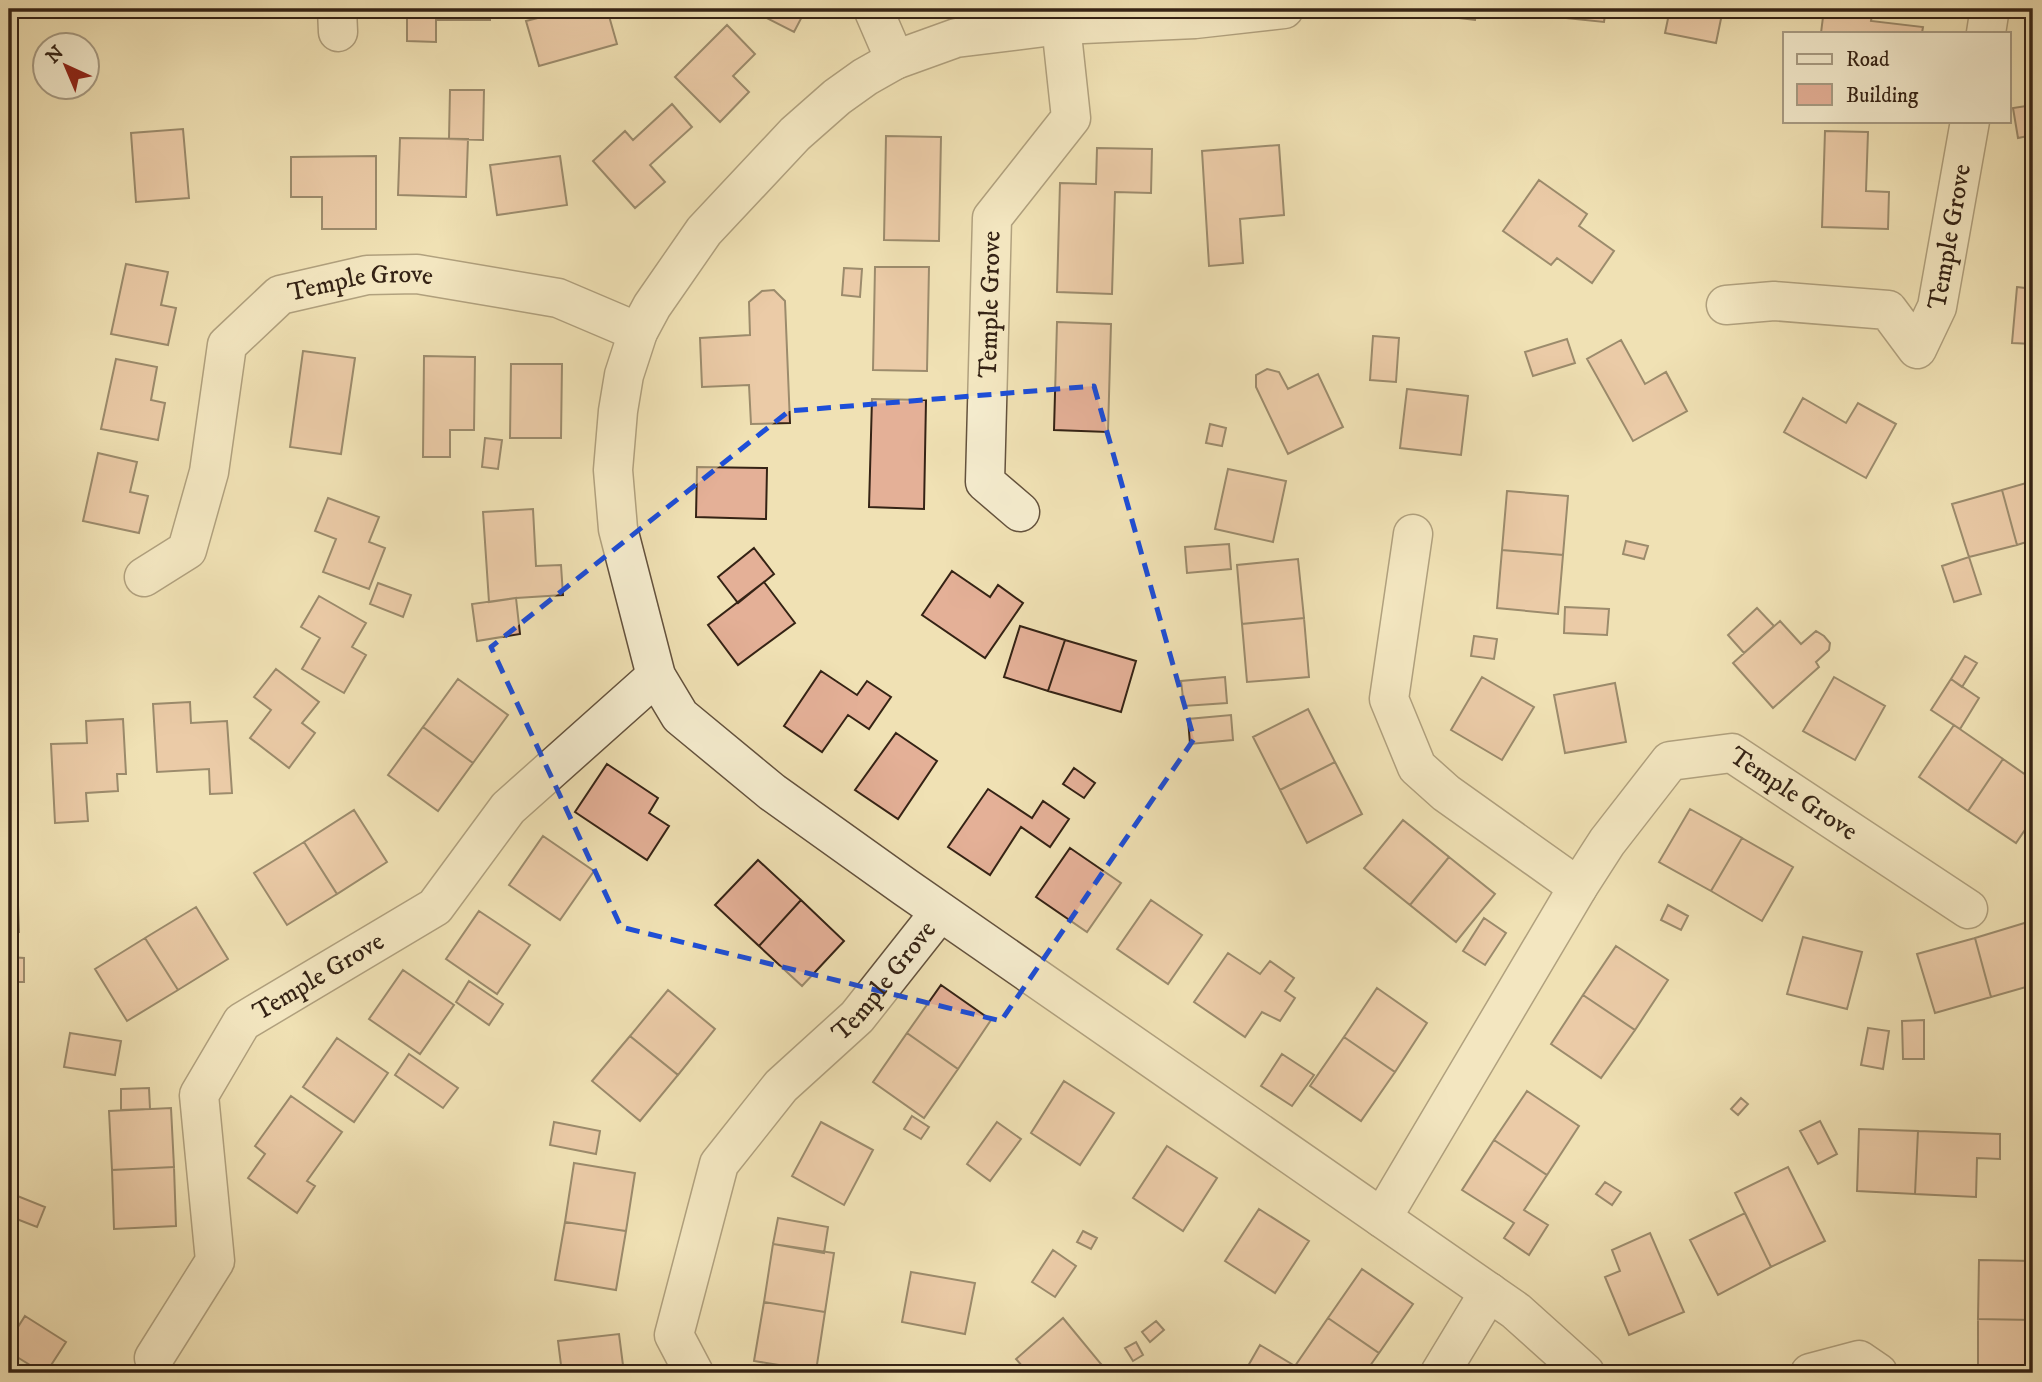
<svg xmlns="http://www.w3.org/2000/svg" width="2042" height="1382" font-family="'IM FELL DW Pica',serif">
<rect width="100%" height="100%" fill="#f0e1b4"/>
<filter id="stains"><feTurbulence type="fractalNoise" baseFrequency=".00286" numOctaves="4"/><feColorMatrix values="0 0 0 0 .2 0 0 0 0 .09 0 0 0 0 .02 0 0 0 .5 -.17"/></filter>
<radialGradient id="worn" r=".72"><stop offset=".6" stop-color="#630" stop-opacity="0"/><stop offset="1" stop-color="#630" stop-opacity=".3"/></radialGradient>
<path fill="#e4b097" stroke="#352315" stroke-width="2" d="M407 9H490V20H436V42L407 41Z
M560 9H607L617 44 539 66 526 21 561 12Z
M749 9H806L794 32Z
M1399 9H1477L1475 20 1398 11Z
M1529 9H1606L1604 22 1528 14Z
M1670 9H1723L1716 43 1665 33Z
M1824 9H1873L1871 21 1923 27 1922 33H1821Z
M727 25 755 54 733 76 749 92 720 122 675 77Z
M450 90H484L483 140 449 139Z
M672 104 692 127 650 165 665 182 635 208 593 161 625 131 633 140Z
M2033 105V135L2018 138 2013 108Z
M183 129 189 198 136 202 131 133Z
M1825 131 1868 132 1866 191 1889 192 1888 229 1822 227Z
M886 136 941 137 939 241 884 240Z
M400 138 468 139 466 197 398 195Z
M1279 145 1284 215 1240 219 1243 263 1209 266 1202 151Z
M1097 148 1152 149 1151 193 1115 192 1112 294 1057 292 1060 183 1096 184Z
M376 156V229H322V197H291V157Z
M560 156 567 205 497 215 490 165Z
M9 171 17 174 9 204Z
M1539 180 1587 214 1579 226 1614 251 1592 283 1557 258 1551 265 1503 231Z
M126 264 168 272 161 305 176 308 168 345 111 334Z
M875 267H929L927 371 873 370Z
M844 268 862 269 860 297 842 295Z
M2017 287 2033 289V344L2012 343Z
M774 290 785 301 790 423 751 424 749 385 702 387 700 338 750 335 749 302 762 291Z
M1057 322 1111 324 1108 432 1054 430Z
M1373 336 1399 338 1396 382 1370 380Z
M1567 339 1575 363 1533 376 1525 352Z
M1621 340 1645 384 1666 372 1687 411 1633 441 1587 359Z
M303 351 355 358 341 454 290 447Z
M424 356 475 357 474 430H450V457H423Z
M116 359 157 367 151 400 165 403 158 440 101 429Z
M511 364H562L561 438H510Z
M1267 369 1279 372 1288 389 1318 374 1343 427 1288 454 1256 387V375Z
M1407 389 1468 396 1461 455 1400 448Z
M1803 398 1846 423 1858 403 1896 424 1866 478 1784 432Z
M872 399 926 400 924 509 869 507Z
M1210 424 1226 428 1222 446 1206 443Z
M485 438 502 440 498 469 482 467Z
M98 453 137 462 130 492 148 496 139 533 83 521Z
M697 467 767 468 766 519 696 517Z
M1228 469 1286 481 1273 542 1215 529Z
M2033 481V540L2017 545 2002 490Z
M2002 490 2017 545 1969 557 1952 504Z
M1507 491 1568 496 1563 555 1502 550Z
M328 498 379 517 369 542 385 548 369 589 323 572 336 539 315 531Z
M533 509 536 566 561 565 563 595 516 598 489 602 483 512Z
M1626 541 1648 546 1644 559 1623 554Z
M1229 544 1231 569 1187 573 1185 547Z
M754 548 774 574 738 603 718 577Z
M1502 550 1563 555 1558 614 1497 608Z
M1969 557 1981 594 1954 602 1942 566Z
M1298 559 1304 618 1242 624 1237 565Z
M9 566 13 567 9 591Z
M952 571 990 597 998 585 1023 603 985 658 922 615Z
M764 582 795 623 738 665 708 625Z
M378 583 411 595 403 617 370 604Z
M319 596 366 623 352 647 366 655 344 693 302 669 320 638 301 627Z
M516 598 520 634 477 641 472 604Z
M1565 607 1609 609 1607 635 1564 633Z
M1757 608 1774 626 1744 653 1728 635Z
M1304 618 1309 677 1247 682 1242 624Z
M1780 621 1801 644 1816 631 1824 636 1830 643 1829 650 1816 662 1819 667 1773 708 1733 663Z
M1020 626 1065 640 1048 691 1004 677Z
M1474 636 1497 639 1494 659 1471 656Z
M1065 640 1136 661 1121 712 1048 691Z
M1965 656 1977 663 1962 687 1951 679Z
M276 669 319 702 302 723 315 733 289 768 250 738 271 710 254 697Z
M821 671 857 695 867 681 891 697 869 729 848 715 822 752 784 726Z
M1225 677 1227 703 1184 706 1181 681Z
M1482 677 1534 707 1502 760 1451 730Z
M1834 677 1885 706 1855 760 1803 731Z
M458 679 508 715 473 763 423 727Z
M1951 679 1979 698 1960 729 1931 710Z
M1615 683 1626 742 1565 753 1554 695Z
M190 702 191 723 227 721 232 793 210 794 209 769 157 772 153 704Z
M1308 709 1335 762 1280 790 1253 737Z
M1231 715 1233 740 1190 744 1188 719Z
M123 719 126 774H117L118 791 86 793 88 821 55 823 51 744 87 743 86 721Z
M1954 725 2003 759 1968 811 1919 777Z
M423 727 473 763 438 811 388 775Z
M896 733 937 761 898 819 855 790Z
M2003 759 2033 780V818L2016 843 1968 811Z
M1335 762 1362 814 1307 843 1280 790Z
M607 764 658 798 649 813 669 826 647 860 575 812Z
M1074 768 1095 783 1084 798 1063 784Z
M988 789 1032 818 1043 801 1069 819 1050 847 1021 827 990 875 948 847Z
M1690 809 1742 838 1711 891 1659 862Z
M354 810 387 862 337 894 304 842Z
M1403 820 1449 857 1410 905 1364 868Z
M543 836 594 871 560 920 509 885Z
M1742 838 1793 867 1762 921 1711 891Z
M304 842 337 894 287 925 254 873Z
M1070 848 1121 883 1087 932 1036 897Z
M1449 857 1495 894 1456 942 1410 905Z
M758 860 801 900 759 946 715 905Z
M9 878H17L19 932H9Z
M801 900 844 941 802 986 759 946Z
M1151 900 1202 935 1168 984 1117 949Z
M1668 905 1688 916 1681 930 1661 920Z
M196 907 228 959 178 990 145 938Z
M479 911 530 945 497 994 446 959Z
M1484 918 1506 933 1485 965 1463 951Z
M2031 921 2033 927V985L1991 997 1975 938Z
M1803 937 1862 952 1847 1009 1787 994Z
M145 938 178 990 127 1021 95 969Z
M1975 938 1991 997 1935 1013 1917 954Z
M1616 946 1668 980 1635 1030 1583 995Z
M1228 953 1260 974 1270 961 1294 978 1285 991 1295 998 1280 1021 1262 1012 1245 1037 1194 1002Z
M9 957 24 958V982H9Z
M403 970 454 1005 420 1054 369 1019Z
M469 981 503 1004 489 1025 456 1002Z
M941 985 991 1020 958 1069 907 1033Z
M1377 988 1427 1023 1395 1072 1344 1037Z
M668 990 715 1029 678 1075 630 1036Z
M1583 995 1635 1030 1601 1078 1551 1044Z
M1924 1020V1059H1903L1902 1021Z
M1868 1028 1889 1031 1883 1069 1861 1065Z
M70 1033 121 1041 115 1075 64 1067Z
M907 1033 958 1069 924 1118 873 1082Z
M630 1036 678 1075 640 1121 592 1081Z
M1344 1037 1395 1072 1361 1121 1310 1086Z
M337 1038 388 1073 354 1122 303 1087Z
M409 1054 458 1088 443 1108 395 1075Z
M1282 1054 1314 1075 1292 1106 1261 1086Z
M1064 1081 1114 1113 1080 1165 1031 1133Z
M149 1088 150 1109 121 1110V1089Z
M1527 1091 1579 1126 1547 1175 1494 1140Z
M291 1096 342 1132 307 1181 315 1186 297 1213 248 1178 265 1154 255 1146Z
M1741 1098 1748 1104 1738 1115 1731 1109Z
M171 1108 174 1167 112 1170 109 1111Z
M912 1116 929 1127 921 1139 904 1129Z
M1820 1121 1837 1154 1818 1164 1800 1131Z
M554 1122 600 1131 596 1154 550 1145Z
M821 1122 873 1150 844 1205 792 1176Z
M997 1122 1021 1139 990 1181 967 1164Z
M1859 1129 1918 1131 1915 1194 1857 1191Z
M1918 1131 2000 1134V1159L1977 1158 1976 1197 1915 1194Z
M1494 1140 1547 1175 1524 1210 1548 1225 1529 1255 1504 1238 1514 1223 1462 1190Z
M1167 1146 1217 1178 1183 1231 1133 1198Z
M574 1163 635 1173 626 1231 565 1222Z
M174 1167 176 1226 114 1229 112 1170Z
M1788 1167 1825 1241 1771 1267 1735 1193Z
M1605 1182 1621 1192 1612 1205 1596 1194Z
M10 1193 45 1207 37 1227 9 1216Z
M1259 1209 1309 1241 1275 1293 1225 1261Z
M1745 1213 1771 1267 1718 1295 1690 1240Z
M778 1218 828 1227 824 1253 773 1244Z
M565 1222 626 1231 616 1290 555 1280Z
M1083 1231 1097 1238 1091 1249 1077 1242Z
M1650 1233 1684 1312 1629 1335 1605 1277 1620 1271 1612 1250Z
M773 1244 834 1253 825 1312 764 1302Z
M1053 1250 1076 1266 1055 1297 1032 1282Z
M1979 1260 2033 1261V1320L1978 1319Z
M1362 1269 1413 1304 1379 1353 1328 1318Z
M911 1272 975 1283 965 1334 902 1322Z
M764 1302 825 1312 816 1371 754 1361Z
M25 1316 66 1342 46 1373H43L9 1352V1341Z
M1063 1318 1101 1364 1089 1373H1028L1016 1359Z
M1328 1318 1379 1353 1365 1373H1305L1295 1366Z
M1978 1319 2033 1320V1373H1978Z
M1156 1321 1164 1330 1150 1342 1142 1332Z
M619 1334 624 1373H562L558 1341Z
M1136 1342 1143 1355 1133 1361 1125 1348Z
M1260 1345 1295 1366 1291 1373H1244Z
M1101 1364 1109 1373H1089Z
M321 1368 360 1373H320Z"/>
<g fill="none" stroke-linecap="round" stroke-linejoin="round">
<g stroke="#64523d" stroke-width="41">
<g id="minor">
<path d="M337 9 338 32"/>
<path d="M873 9 895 60"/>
<path d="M1284 9 1195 19 1061 25 956 38 895 60 865 77 837 97 795 134 704 231 652 306 638 332 624 375 618 411 613 470 618 529 656 676 680 716 772 792 905 887 1516 1311 1585 1373"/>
<path d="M1986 33 1989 14 1987 9"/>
<path id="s1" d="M1726 305 1774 301 1888 310 1917 349 1937 307 1970 121"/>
<path id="s2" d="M1020 512 985 482 992 218 1071 118 1061 25"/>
<path d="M1413 534 1389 699 1417 767 1446 793 1578 887"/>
<path id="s3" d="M144 577 187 550 209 472 227 345 280 295 367 275 417 274 558 298 638 332"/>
<path id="s4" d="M1382 1218 1578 887 1607 842 1670 761 1732 753 1968 909"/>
<path id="s5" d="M154 1358 215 1261 199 1095 242 1022 435 907 508 808 656 676"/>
<path id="s6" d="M694 1373 674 1335 719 1164 781 1086 857 1017 940 912"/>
<path d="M1440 1373 1489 1292"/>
<path d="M1810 1373 1859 1360 1878 1373"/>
</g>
</g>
<use href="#minor" stroke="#f5ecce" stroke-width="38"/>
</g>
<path d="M0 0H2042V1382H0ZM1094 386 1194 739 1001 1021 621 927 491 647 789 411Z" fill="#f0e1b4" fill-opacity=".55" fill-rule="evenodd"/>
<path fill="none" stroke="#1d4ed8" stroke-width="5" stroke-dasharray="14 9" stroke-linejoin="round" d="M1094 386 1194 739 1001 1021 621 927 491 647 789 411Z"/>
<g text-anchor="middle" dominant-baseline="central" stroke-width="6" stroke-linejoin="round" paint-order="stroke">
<g font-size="26" fill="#352315" stroke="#f5ecce">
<text stroke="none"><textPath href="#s1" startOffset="329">Temple Grove</textPath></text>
<text stroke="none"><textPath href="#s3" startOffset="415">Temple Grove</textPath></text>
<text stroke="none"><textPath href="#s2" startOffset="224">Temple Grove</textPath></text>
<text stroke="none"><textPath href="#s4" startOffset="677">Temple Grove</textPath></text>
<text stroke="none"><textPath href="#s5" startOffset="455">Temple Grove</textPath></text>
<text stroke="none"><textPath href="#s6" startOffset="467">Temple Grove</textPath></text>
</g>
</g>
<rect width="2042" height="1382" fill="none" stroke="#f0e1b4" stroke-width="35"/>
<rect x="10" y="10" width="2021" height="1361" fill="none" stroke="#352315" stroke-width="3.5"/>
<rect x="18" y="18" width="2007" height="1347" fill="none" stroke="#352315" stroke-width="2"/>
<rect x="1783" y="32" width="228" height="91" fill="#f5ecce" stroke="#a89c84" stroke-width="2"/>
<rect x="1797" y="54" width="35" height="10" fill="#f5ecce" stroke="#a89c84" stroke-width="2"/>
<text x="1846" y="66" font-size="21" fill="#352315">Road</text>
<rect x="1797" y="84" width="35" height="21" fill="#e4b097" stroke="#a89c84" stroke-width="2"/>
<text x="1846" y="102" font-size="21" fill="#352315">Building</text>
<g transform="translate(66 66) rotate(316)"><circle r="33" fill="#f5ecce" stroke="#a89c84" stroke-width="2"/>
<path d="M0-5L12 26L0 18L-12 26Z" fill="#8f2418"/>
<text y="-10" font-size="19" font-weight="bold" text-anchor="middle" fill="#352315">N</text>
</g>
<rect width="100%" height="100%" filter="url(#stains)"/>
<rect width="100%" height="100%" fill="url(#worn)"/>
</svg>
